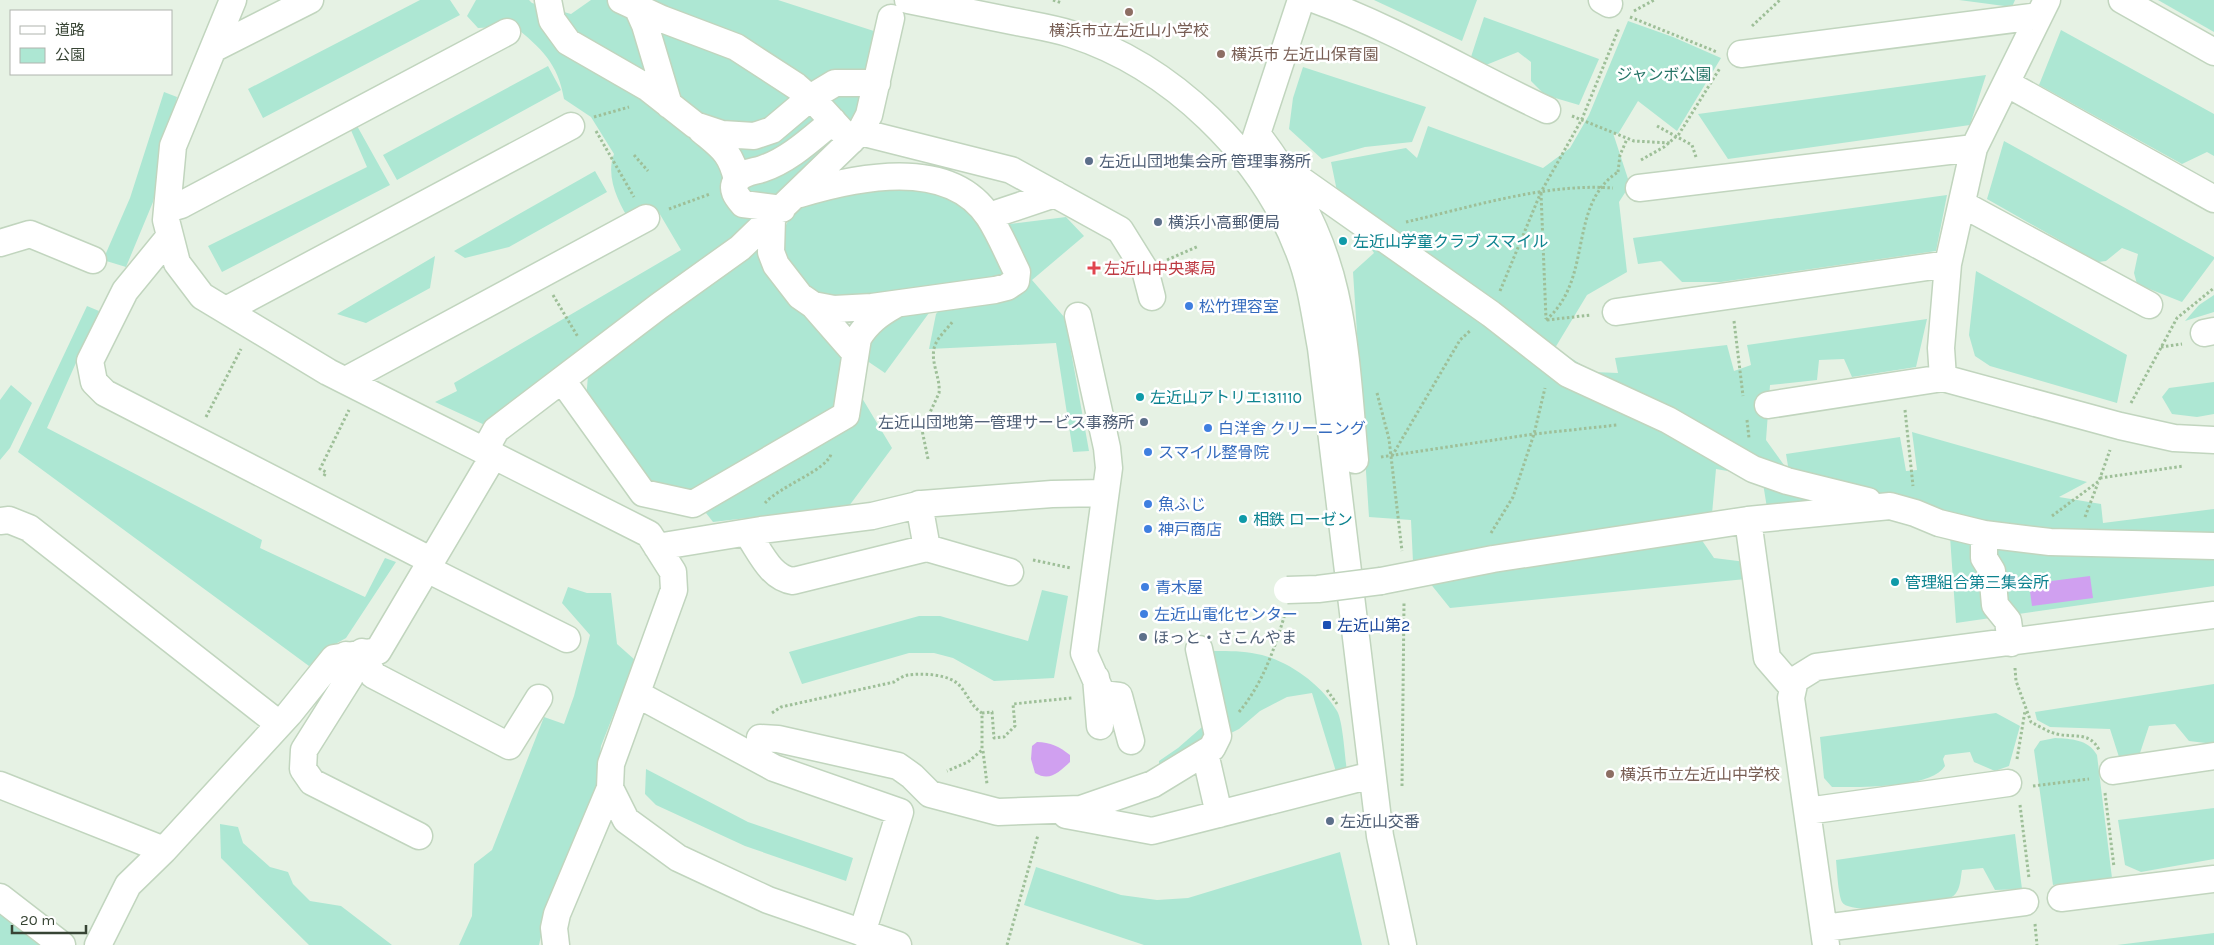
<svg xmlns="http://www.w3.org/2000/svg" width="2214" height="945" font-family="Karla,'Noto Sans JP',sans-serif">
<rect width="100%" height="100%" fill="#e6f2e4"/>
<path fill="#ade7d3" d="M420 0H450L460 15 263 118 248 89Z
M476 0H529L532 3 571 14 591 0H778L880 33 856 121 749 229 768 271 849 359 840 411 862 398 892 448 849 506 713 522 692 495 649 490 586 401 588 375 487 426 435 402 457 391 454 383 681 250 658 211 631 223C619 204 605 177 614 154L591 117 564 99C558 63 541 48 514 26L478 28 467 16Z
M1374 0H1477L1462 41Z
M1959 0H2015L2012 7Z
M2158 0H2214V32Z
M1484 17 1599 59 1579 105 1545 95 1531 81V62L1518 52 1486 65 1470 60Z
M1628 21 1673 37 1721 58 1677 131 1638 101 1618 134 1613 133 1630 185 1619 202 1627 272 1587 295 1555 348 1593 372 1618 373 1615 358 1727 345 1734 371 1751 365 1747 345 1927 319 1916 367 1852 377 1844 359 1819 360 1817 380 1770 385 1766 440 1789 472 1786 454 1900 437 1906 471 1917 470 1912 432 2087 482 2059 497 2101 504 2103 523 2214 509V586L1956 623 1949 522 1767 508 1762 477 1716 469 1712 514 1701 539 1714 558 1746 562V579L1450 608 1413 562 1411 520 1369 517 1353 272 1374 253 1338 196 1331 162 1406 148 1417 158 1428 126 1543 168 1570 148 1589 115Z
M2061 30 2214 114V156L2207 152 2182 164 2039 85Z
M548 66 561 90 397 180 383 155Z
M1303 67 1426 107 1412 142 1365 147 1322 159 1289 129 1293 98Z
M1986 75 1970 125 1728 159 1698 114Z
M164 92 177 97 153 202 126 267 103 260 130 198Z
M356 124 390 185 222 272 208 246 367 167 350 128Z
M2004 141 2214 257V259L2182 302 2137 284 2134 273 2138 254 2122 248 2106 261 2098 262 1987 199Z
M595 171 607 192 509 247 465 258 454 251Z
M883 182 964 200 993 247 1009 224 1066 217 1084 236 1032 280 1065 318 1089 451 1073 452 1056 343 929 349 936 314 960 286 840 300 804 290 782 264 780 236 793 212 812 199Z
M1947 195 1936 251 1721 282H1682L1661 261 1638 264 1633 238Z
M435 256 430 288 366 323 337 314Z
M1976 271 2127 355 2117 403 1990 366 1975 356 1969 335Z
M2214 295V312L2185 321 2199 305Z
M937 302 885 373 857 354 868 329Z
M87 306 99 311 47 428 262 540 260 548 365 597 385 558 396 562 346 638 330 647 309 666 18 452Z
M2214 382V414L2197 417 2172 414 2162 397 2169 388Z
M11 385 32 403 10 448 0 460V400Z
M568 587 587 593H611L617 644 635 660 601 746 595 794 546 914 539 945H459L472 916 474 864 492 850 544 717 564 724 574 696 590 635 562 603Z
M1042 590 1068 596 1054 678 994 681 953 658 934 653H909L802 684 789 652 919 616H940L1028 641Z
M1204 651C1223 651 1243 650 1262 655 1290 662 1322 685 1337 711 1343 721 1345 759 1347 771L1337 775 1312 693 1287 697 1260 711 1239 729 1205 746 1159 773V761L1178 748 1209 721Z
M2214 684V744L2189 741 2175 724 2149 726 2140 753 2119 757 2110 729 2050 727 2037 720 2035 712Z
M1996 713 2020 726 2009 766 1995 771 1974 762 1970 752 1945 755 1943 759 1945 766C1931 789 1858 787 1832 787L1824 778 1820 737Z
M2055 738C2071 739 2088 739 2097 755L2112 878 2053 885 2034 750 2040 741Z
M646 769 748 822 853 858 846 881 745 846 656 805 645 794Z
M2214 808V859L2141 872 2125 865 2118 820Z
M220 824 238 827 243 843 270 867 288 872 293 884 310 901 341 906 392 945H309L221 858Z
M2015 834 2022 889 1995 890 1983 868 1962 870C1960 881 1961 894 1948 899 1934 905 1849 916 1842 902 1838 893 1837 870 1836 860Z
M1340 852 1362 945H1144L1024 905 1036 867 1121 895 1157 900 1188 898Z
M0 907 48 945H0Z
M2214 933V945H2117Z"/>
<path fill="#d0a0f0" d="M2090 576 2093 598 2032 606 2029 584Z
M1037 742C1050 742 1060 747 1070 755V762C1059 772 1050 782 1035 773L1031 759 1032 746Z"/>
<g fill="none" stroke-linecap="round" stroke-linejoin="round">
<g stroke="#c1d5be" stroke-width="29">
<path id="minor" d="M233 0 173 146 166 220 177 263 202 296 328 372 649 534 673 572 674 590 611 764 610 788 626 820 678 858 768 900 898 945
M548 0 552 20 568 42 648 88 695 125 722 134 754 136 772 130 810 98 835 83H877
M621 0 662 19 736 47 796 86 818 105 851 141
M908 0C942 7 977 14 1012 21 1031 25 1052 28 1071 34 1171 66 1262 154 1299 252 1311 282 1315 316 1321 348L1380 836 1403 945
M1316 0C1396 29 1470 74 1547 110
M1602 0 1609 4
M2047 0 1974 148 1948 264 1941 348 1943 378 2120 426 2174 438 2214 440
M2122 0 2214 52
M637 7 645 25 669 105
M213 49 310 0
M1741 54 2038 16
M2006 83 2214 199
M701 130C721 147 731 152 737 180
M860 132 1011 170 1120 230 1145 270 1152 297
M1257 134C1293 181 1322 235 1335 293 1347 346 1350 406 1355 460
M1252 149 1301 0
M1281 166 1491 314 1568 374 1668 420 1753 469 1787 481 1868 501
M1639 188 1974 148
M1962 204 2149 305
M167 209 181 205 507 32
M782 209 743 204C737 197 730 189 737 180 743 172 753 172 762 169 789 160 811 139 833 121
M989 216 1055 194
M772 218 771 252 776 265 800 296 813 305 834 309 872 307 995 290 1007 287 1016 281 1017 272C1008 254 1000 234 989 217 950 157 856 177 800 194
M170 236 125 291 90 361 94 382 105 393 432 561
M0 243 30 234 93 260
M813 305 855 353
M226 310 571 126
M1616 312 1948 264
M1078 316 1107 448 1109 468 1084 653 1102 694 1119 696 1131 741
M2204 333 2214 331
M346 380 646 218
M562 380 643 493 693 504 846 415 858 338C868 322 879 314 895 305
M1768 405 1943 378
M485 450 496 430 659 306 740 248 860 132 869 115 891 18
M919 504 927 548
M1748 520 1767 658 1793 688
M0 521 9 520 29 528 279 724
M747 533C760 551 770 578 793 581L927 548 1010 572
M1984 534V558L1992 571 1995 605 2008 621 2011 643
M657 547 761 530 872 516 922 504 1052 494 1105 493
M427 569 567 639
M1381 581 1493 559 1748 520 1890 506 1915 513 1939 523 1984 534 2050 542 2214 546
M362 652 373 675 509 746 539 698
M346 655 350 663V677L304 750 303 769 312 782 419 836
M1096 678 1100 726
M637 694 774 768 900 812 862 933
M760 738 778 739 898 766 912 776 930 794 998 812 1081 809 1153 784 1212 748 1218 736 1199 649
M1205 753 1219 814
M2113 771 2214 756
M0 785 164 850
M1807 811 2008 783
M1066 815 1152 831 1372 775
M0 897 62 945
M2061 898 2214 879
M1824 928 2025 902
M98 945 128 885 164 850 289 714 334 658 378 651 494 455
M556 945 554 928 557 914 610 788
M1826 945 1791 698 1795 680 1816 667 2214 615"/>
</g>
<path stroke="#9ebf98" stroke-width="3" stroke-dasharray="2.5 2.5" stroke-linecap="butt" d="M1053 0 1062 3
M1634 11 1654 0
M1630 17 1717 52
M1752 26 1780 0
M1572 116 1634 141 1670 143
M594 117 629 107
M1657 126 1692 145 1696 157
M596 131 634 197
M634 155 648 171
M1641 160 1664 147 1679 134 1720 68
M1618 172 1620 155 1627 139
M1541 193 1546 319
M669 209 710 194
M1406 222C1472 207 1545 183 1613 188
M1167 260 1199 246
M1500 291 1541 192 1582 119 1619 28
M553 295 578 337
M1546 320C1594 279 1567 205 1618 172
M1547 320 1591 315
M1734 321 1743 396
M2161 347 2182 344
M1377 393 1389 439 1402 551
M2131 403 2177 318 2214 288
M1905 410 1913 486
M206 417 241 349
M1747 420 1749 438
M1392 456 1460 340 1471 330
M1381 457 1534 434 1617 425
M928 459 922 430 939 393C941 377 928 359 936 343 940 335 948 328 953 321
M324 476 326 472 320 469 349 410
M2100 478 2184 466
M765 503C780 486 827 470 831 454
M2052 516 2099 481 2110 450
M2085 517 2098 483
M1491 533 1513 497 1534 434 1545 388
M1033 560 1071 568
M2015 668 2016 681 2031 722C2039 726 2048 732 2057 734 2073 738 2090 731 2099 750
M1327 690 1337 704
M1239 712C1263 683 1274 650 1285 614
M772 713 781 707 894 682C898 679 903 676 908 675 923 673 950 674 960 686 968 695 971 706 982 713V750L968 762 947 771
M982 713 992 712 994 738 1004 737 1015 726 1013 704 1072 698
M983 751 987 784
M2017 759 2025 711
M1402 786 1404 603
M2033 786 2089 779
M2105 793 2114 867
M2020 805 2029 878
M2035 924 2037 945
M1007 945 1038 835"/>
<use href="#minor" stroke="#fff" stroke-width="26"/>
<g stroke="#c1d5be" stroke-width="29" stroke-linecap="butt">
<path id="minor-bridge" d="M1287 590 1318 589 1381 581"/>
</g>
<use href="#minor-bridge" stroke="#fff" stroke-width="26"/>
</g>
<g fill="#8d6e63" stroke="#fff" stroke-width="2">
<circle cx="1129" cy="12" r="5"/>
<circle cx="1221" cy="54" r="5"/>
<circle cx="1610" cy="774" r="5"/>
</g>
<g fill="#5c6f8a" stroke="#fff" stroke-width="2">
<circle cx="1089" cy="161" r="5"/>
<circle cx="1158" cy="222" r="5"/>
<circle cx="1144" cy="422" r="5"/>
<circle cx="1143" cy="637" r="5"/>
<circle cx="1330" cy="821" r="5"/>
</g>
<g fill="#0f9aa8" stroke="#fff" stroke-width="2">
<circle cx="1343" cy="241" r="5"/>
<circle cx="1140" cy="397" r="5"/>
<circle cx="1243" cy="519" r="5"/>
<circle cx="1895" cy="582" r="5"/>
</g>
<path fill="#e0444e" stroke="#fff" stroke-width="2" d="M1091.5 260.5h5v5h5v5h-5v5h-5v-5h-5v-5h5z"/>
<g fill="#3f7fe0" stroke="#fff" stroke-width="2">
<circle cx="1189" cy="306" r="5"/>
<circle cx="1208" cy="428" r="5"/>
<circle cx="1148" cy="452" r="5"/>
<circle cx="1148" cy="504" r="5"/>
<circle cx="1148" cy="529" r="5"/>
<circle cx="1145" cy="587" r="5"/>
<circle cx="1144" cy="614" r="5"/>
</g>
<rect fill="#1a4fb4" stroke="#fff" stroke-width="2" x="1322" y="620" width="10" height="10" rx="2.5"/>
<g text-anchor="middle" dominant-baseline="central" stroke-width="5" stroke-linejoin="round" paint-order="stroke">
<g font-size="16" fill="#785e54" stroke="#fff" text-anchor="start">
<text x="1129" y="30" text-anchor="middle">横浜市立左近山小学校</text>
<text x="1231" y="54">横浜市 左近山保育園</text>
<text x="1620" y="774">横浜市立左近山中学校</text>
</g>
<g font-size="16" fill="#287668" stroke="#fff">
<text x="1664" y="74">ジャンボ公園</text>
</g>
<g font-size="16" fill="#4e5e75" stroke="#fff" text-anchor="start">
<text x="1099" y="161">左近山団地集会所 管理事務所</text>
<text x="1168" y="222">横浜小高郵便局</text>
<text x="1134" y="422" text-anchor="end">左近山団地第一管理サービス事務所</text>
<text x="1153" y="637">ほっと・さこんやま</text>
<text x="1340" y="821">左近山交番</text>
</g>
<g font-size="16" fill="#0d838f" stroke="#fff" text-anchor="start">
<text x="1353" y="241">左近山学童クラブ スマイル</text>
<text x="1150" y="397">左近山アトリエ131110</text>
<text x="1253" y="519">相鉄 ローゼン</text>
<text x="1905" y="582">管理組合第三集会所</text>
</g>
<g font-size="16" fill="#be3a42" stroke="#fff" text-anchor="start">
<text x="1104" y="268">左近山中央薬局</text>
</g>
<g font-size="16" fill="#366cbe" stroke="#fff" text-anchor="start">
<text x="1199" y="306">松竹理容室</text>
<text x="1218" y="428">白洋舎 クリーニング</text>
<text x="1158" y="452">スマイル整骨院</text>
<text x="1158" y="504">魚ふじ</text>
<text x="1158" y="529">神戸商店</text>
<text x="1155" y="587">青木屋</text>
<text x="1154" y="614">左近山電化センター</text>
</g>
<g font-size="16" fill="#164399" stroke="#fff" text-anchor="start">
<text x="1337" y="625">左近山第2</text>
</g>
</g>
<rect x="10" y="10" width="162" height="65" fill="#ffffff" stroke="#afb4ae"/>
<rect x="20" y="26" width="25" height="8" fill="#ffffff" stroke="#afb4ae"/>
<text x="55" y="35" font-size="15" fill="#374434">道路</text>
<rect x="20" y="48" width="25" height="15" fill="#ade7d3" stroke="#afb4ae"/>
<text x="55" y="60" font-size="15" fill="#374434">公園</text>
<path d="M12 925v8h74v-8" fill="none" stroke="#374434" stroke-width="2.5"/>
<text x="20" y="925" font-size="15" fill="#374434" stroke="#ffffff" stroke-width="4" paint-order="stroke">20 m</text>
</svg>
